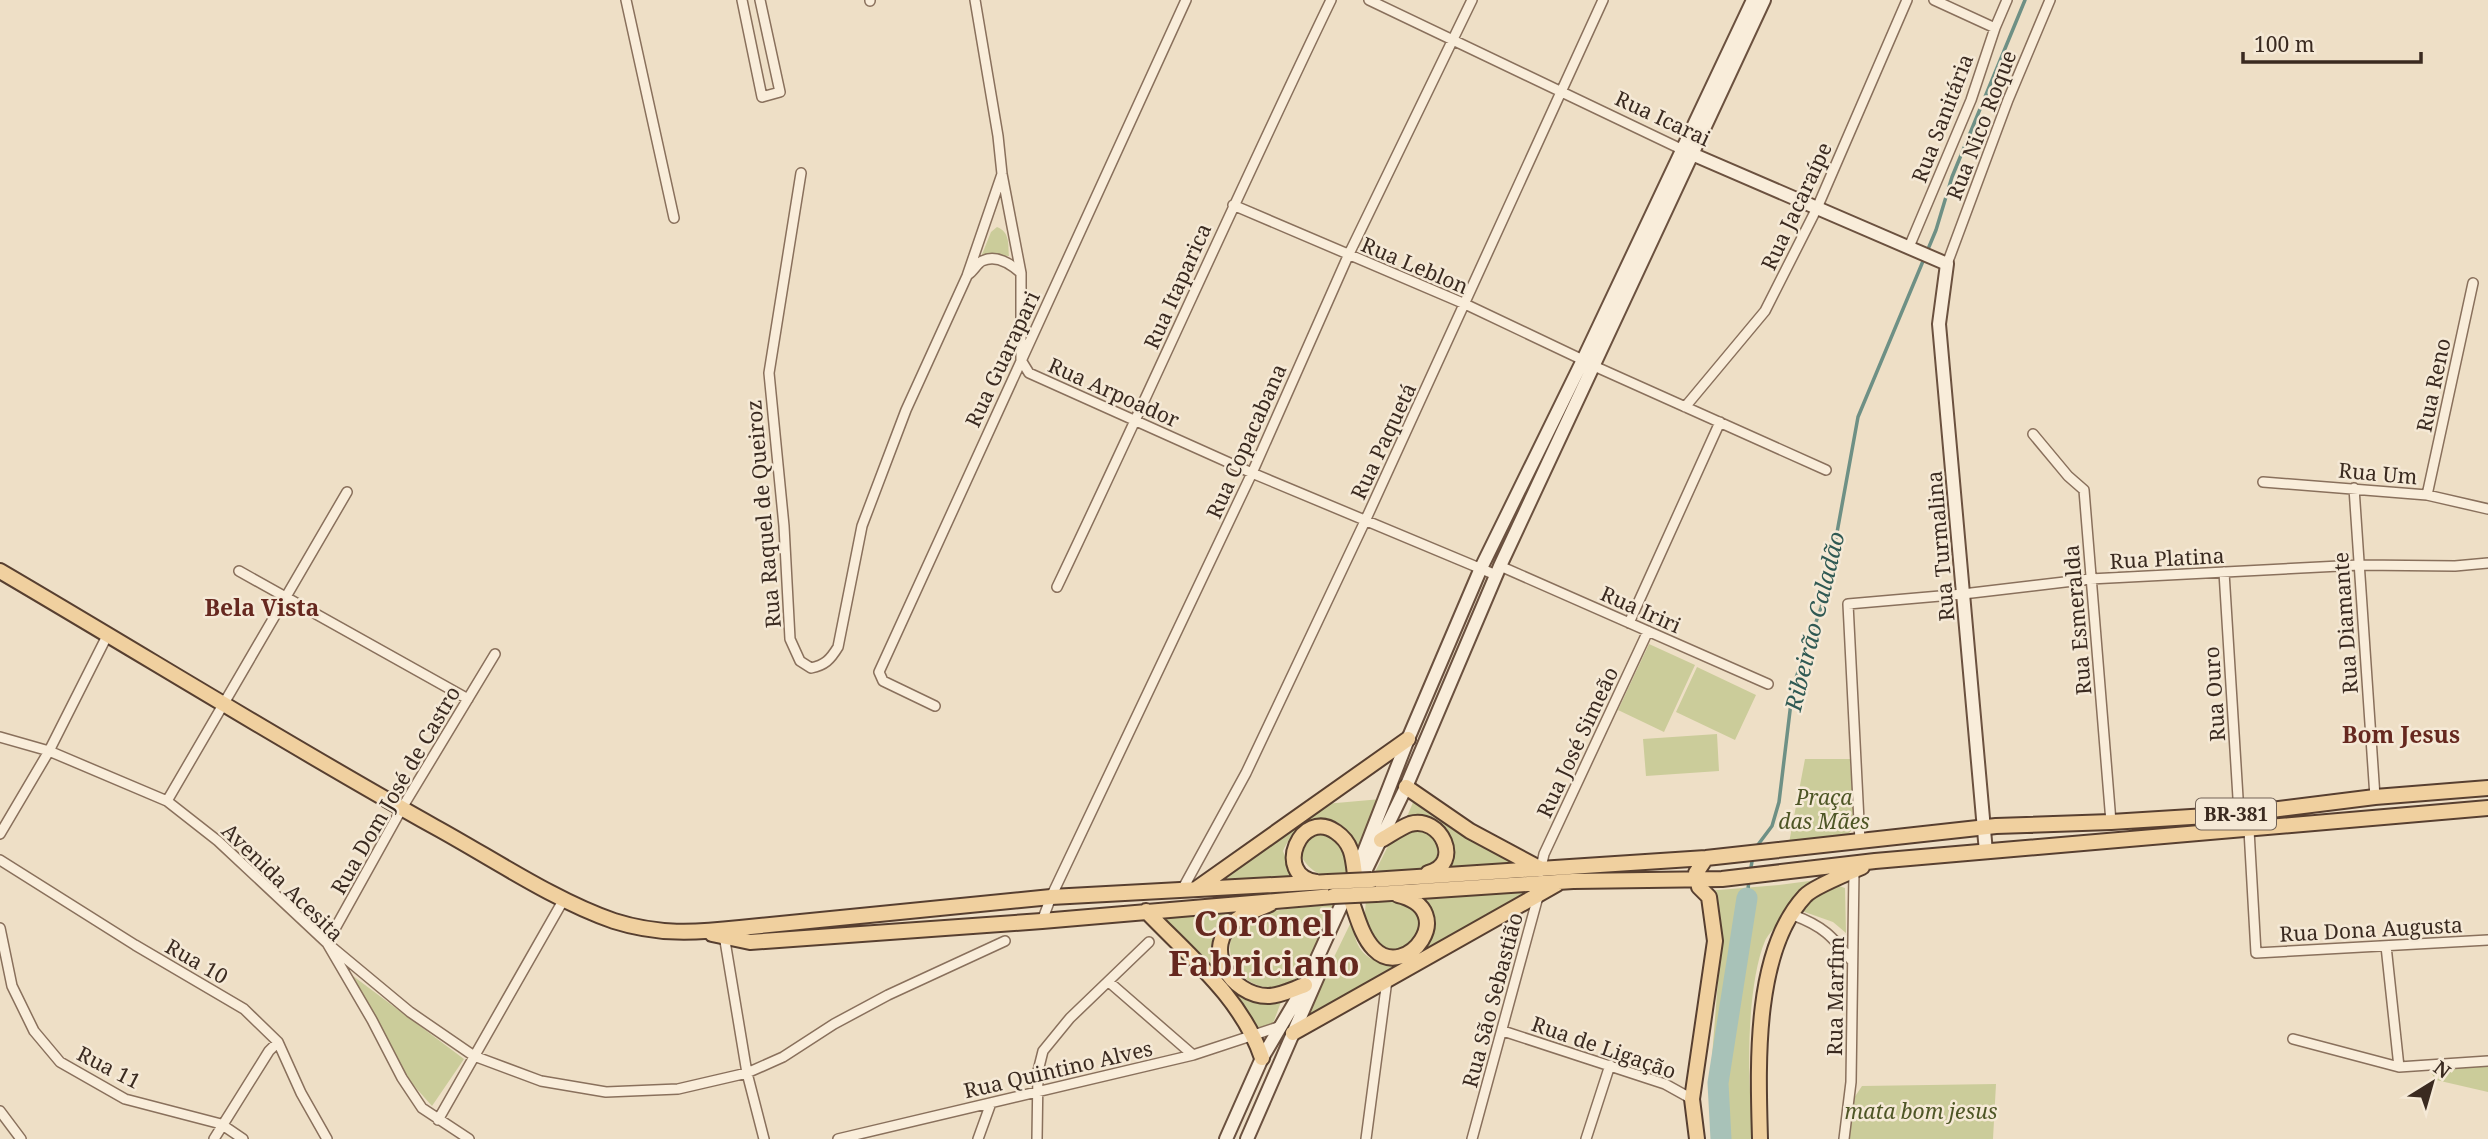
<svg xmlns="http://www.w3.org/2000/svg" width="2488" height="1139" font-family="'Noto Serif',serif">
<rect width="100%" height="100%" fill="#eedfc6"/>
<path fill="#cbcc9a" d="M997 227C1010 232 1008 244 1009 256L989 255 981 257 991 232Z
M1649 644 1695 665 1664 732 1618 710Z
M1697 667 1756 695 1735 740 1676 712Z
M1717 734 1719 771 1646 776 1643 739Z
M1805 759H1850L1854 822 1851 831 1846 836 1789 843Z
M1381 799 1361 851C1355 842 1349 831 1340 824 1315 807 1293 829 1283 851L1292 874 1300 884 1211 887 1325 804Z
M1414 800C1424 817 1496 853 1517 865L1447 871 1452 862 1451 841 1406 819Z
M1406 828 1430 829C1457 878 1405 874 1373 876L1388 846Z
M1332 831 1349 856 1348 879C1326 880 1306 872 1299 850L1305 834Z
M1832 878C1817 891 1772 925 1765 941 1746 986 1746 1091 1755 1139H1715L1710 1082 1720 955 1706 891 1779 885Z
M1836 885 1845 888 1846 933 1833 922 1799 910 1808 899Z
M1536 892 1301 1025 1353 918C1351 989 1437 962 1431 931 1429 919 1421 906 1417 895Z
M1390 899 1407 904 1420 918V932L1402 952 1381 949 1364 924 1366 900Z
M1338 904C1330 919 1307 971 1297 978 1250 1011 1207 948 1244 921 1262 908 1315 907 1338 904Z
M1242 908 1225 925C1228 969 1219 1012 1281 1002L1272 1026 1256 1031 1157 914Z
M353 976 464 1059 432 1106 408 1079Z
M2488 1066V1092L2436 1080 2428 1068Z
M1996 1084 1993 1139H1847L1852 1101 1862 1086Z"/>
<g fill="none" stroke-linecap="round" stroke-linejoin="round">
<path stroke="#6e9085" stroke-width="3.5" d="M1757 846 1772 826 1779 802 1793 686 1821 608 1830 571 1858 417 1936 230 1952 177 2025 0
M1750 873 1753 856
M1747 898 1749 880"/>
<path stroke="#a8c2b8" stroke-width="21" d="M1721 1139 1718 1083 1747 898"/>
<g stroke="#89705c" stroke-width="12">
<path id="street" d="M626 0 674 218
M742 0 762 97 780 92 760 0
M870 0V1
M975 0 998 136 1002 174 1021 273V360L1029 373 1252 473 1496 575
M1369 0 1681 149
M1934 0 1995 28
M801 173 769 373 784 526 790 639 800 661 811 668C825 665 830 660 838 647L862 526 906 410 967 276 1002 174
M1233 205 1465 304 1583 360
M1909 247 1971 100 1995 28 2007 0
M1947 264 2008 100 2050 0
M969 274C973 271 978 263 982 261 996 254 1011 264 1021 273
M1594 366 1826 470
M1685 407 1765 311 1817 208 1907 0
M2033 434 2068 476 2084 490 2111 822
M2263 482 2427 495 2488 509
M2354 488 2375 797
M2427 495 2473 283
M1500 566 1768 684
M239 571 468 699
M2224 572 2239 814
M1057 587C1150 392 1237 195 1331 0
M1629 623 1720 422
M495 654 402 808 327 943 410 1012 474 1056 541 1081 606 1092 678 1089 747 1073 783 1057 834 1024 888 995 1005 941
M935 706 883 681 879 672 1186 0
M0 737 49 751 167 801 218 841 327 943 372 1020 402 1078 422 1108 469 1139
M167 801 347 492
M2249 830 2256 953 2488 940
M0 834 49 751 108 634
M1860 841 1848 604 1963 594 2090 579 2359 565 2455 566 2488 563
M0 860 135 945 244 1009 278 1042 301 1093 327 1139
M1540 872 1544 854 1648 631
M1182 890 1246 773 1366 519 1603 0
M1793 915C1823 926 1832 936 1852 961
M1042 921 1051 897 1252 473 1348 256 1472 0
M0 928 12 986 34 1031 60 1062 125 1099 221 1124 243 1139
M724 935 747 1073 764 1139
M2386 946 2399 1067
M1109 982 1193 1055
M1503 1031 1665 1084 1692 1099
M2293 1039 2399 1067 2488 1061
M0 1111 21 1139
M438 1120 564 899
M214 1139 269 1051 278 1042
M838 1139 1193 1055 1281 1026
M978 1139 991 1103
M1037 1139 1038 1071 1043 1051 1070 1018 1149 942
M1366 1139 1387 980
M1472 1139 1539 893
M1586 1139 1610 1065
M1844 1139 1851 1082 1854 870"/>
</g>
<g stroke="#6b513f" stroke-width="16">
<path id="secondary" d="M1685 151 1947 264 1939 324 1986 852
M1358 886 1406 787 1500 566 1764 0
M1226 1139 1262 1058 1305 985 1355 875 1408 739 1481 568 1583 360 1753 0
M1247 1139 1318 976"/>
</g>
<g stroke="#573f30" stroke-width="18">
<path id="primary" d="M0 571C145 656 288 745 435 827 490 857 555 901 614 921 658 935 695 933 740 928L1051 897 1328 882
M1406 787 1470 831 1539 868
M1381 840C1390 835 1400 828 1410 824 1441 815 1464 864 1428 873
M1372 880 1706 858 1996 826 2111 822 2239 814 2375 797 2488 788
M1316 882C1272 875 1301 807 1336 832 1352 843 1353 857 1355 875
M1196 889 1408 739
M1376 894 1573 881 1722 879 1875 861 2488 808
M1351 900C1357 916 1362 937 1374 949 1406 982 1461 910 1398 895
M1270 904C1259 909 1246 913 1236 920 1200 947 1231 996 1268 996 1280 996 1293 989 1305 985
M1146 911C1188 955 1242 998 1262 1058
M712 934 750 942 1042 921 1333 896
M1293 1033 1557 884
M1697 1139 1692 1099 1715 941 1709 897 1699 887 1696 873 1706 858
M1760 1139C1758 1067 1753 952 1805 896 1812 888 1850 872 1862 867"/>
</g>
<use href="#street" stroke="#f9edda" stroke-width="9"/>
<use href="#secondary" stroke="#f9edda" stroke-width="12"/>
<use href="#primary" stroke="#f0d09f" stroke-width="14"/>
<g stroke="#573f30" stroke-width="18" stroke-linecap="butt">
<path id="primary-bridge" d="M1328 882 1372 880
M1333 896 1376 894"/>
</g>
<use href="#primary-bridge" stroke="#f0d09f" stroke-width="14"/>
</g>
<g text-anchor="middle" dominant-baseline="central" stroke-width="5" stroke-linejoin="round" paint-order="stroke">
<rect fill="#f5e9d6" stroke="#726357" stroke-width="2" x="2196" y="798.5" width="80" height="31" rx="5"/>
<g font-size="19" font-weight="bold" fill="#3a2a20">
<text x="2236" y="814">BR-381</text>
</g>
<g font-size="21" fill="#3a2a20" stroke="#f5e9d6">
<text transform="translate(1663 118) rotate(25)">Rua Icarai</text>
<text transform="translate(1942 118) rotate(-69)">Rua Sanitária</text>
<text transform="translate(1981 125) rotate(-69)">Rua Nico Roque</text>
<text transform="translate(1796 206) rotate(-65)">Rua Jacaraípe</text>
<text transform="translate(1415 265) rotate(23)">Rua Leblon</text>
<text transform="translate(1177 286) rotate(-66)">Rua Itaparica</text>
<text transform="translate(1002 359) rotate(-65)">Rua Guarapari</text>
<text transform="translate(2433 385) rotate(-78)">Rua Reno</text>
<text transform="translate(1114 392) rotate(24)">Rua Arpoador</text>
<text transform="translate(1246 441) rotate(-66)">Rua Copacabana</text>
<text transform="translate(1383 441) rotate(-65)">Rua Paquetá</text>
<text transform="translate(2378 473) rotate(5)">Rua Um</text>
<text transform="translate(763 514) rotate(-95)">Rua Raquel de Queiroz</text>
<text transform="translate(1940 546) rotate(-95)">Rua Turmalina</text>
<text transform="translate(2167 558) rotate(-3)">Rua Platina</text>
<text transform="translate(1641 609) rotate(24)">Rua Iriri</text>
<text transform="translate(2077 620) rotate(-95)">Rua Esmeralda</text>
<text transform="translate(2345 623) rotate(-94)">Rua Diamante</text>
<text transform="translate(2214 694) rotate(-94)">Rua Ouro</text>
<text transform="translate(1577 742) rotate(-65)">Rua José Simeão</text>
<text transform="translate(395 790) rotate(-60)">Rua Dom José de Castro</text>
<text transform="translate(283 882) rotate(44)">Avenida Acesita</text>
<text transform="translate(2371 929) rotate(-3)">Rua Dona Augusta</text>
<text transform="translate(197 961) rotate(30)">Rua 10</text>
<text transform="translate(1835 996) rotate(-89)">Rua Marfim</text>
<text transform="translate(1492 1000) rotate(-75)">Rua São Sebastião</text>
<text transform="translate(1604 1047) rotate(19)">Rua de Ligação</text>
<text transform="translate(109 1067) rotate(27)">Rua 11</text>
<text transform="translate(1058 1069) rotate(-13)">Rua Quintino Alves</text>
</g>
<g font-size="21" font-style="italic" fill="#4e5626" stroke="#f5e9d6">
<text x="1824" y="797">Praça<tspan x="1824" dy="24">das Mães</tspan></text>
<text x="1921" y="1111">mata bom jesus</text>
</g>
<g font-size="23" font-weight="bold" fill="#66281f" stroke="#f5e9d6">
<text x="262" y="607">Bela Vista</text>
<text x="2401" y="734">Bom Jesus</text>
</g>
<g font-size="23" font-style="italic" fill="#2f5953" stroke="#f5e9d6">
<text transform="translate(1814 621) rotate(-76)">Ribeirão Caladão</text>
</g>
<g font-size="35" font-weight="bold" fill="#66281f" stroke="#f5e9d6">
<text x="1264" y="922">Coronel<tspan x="1264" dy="40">Fabriciano</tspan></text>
</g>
</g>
<g transform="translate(2432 1083) rotate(37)" stroke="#f5e9d6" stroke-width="5" paint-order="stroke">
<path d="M0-5L12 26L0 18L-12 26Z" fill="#3a2a20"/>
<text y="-10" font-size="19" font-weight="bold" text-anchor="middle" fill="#3a2a20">N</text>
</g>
<path d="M2243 52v10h178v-10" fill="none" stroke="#3a2a20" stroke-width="3.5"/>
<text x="2254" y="52" font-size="21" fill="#3a2a20" stroke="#f5e9d6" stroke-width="5" paint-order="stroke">100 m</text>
</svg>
